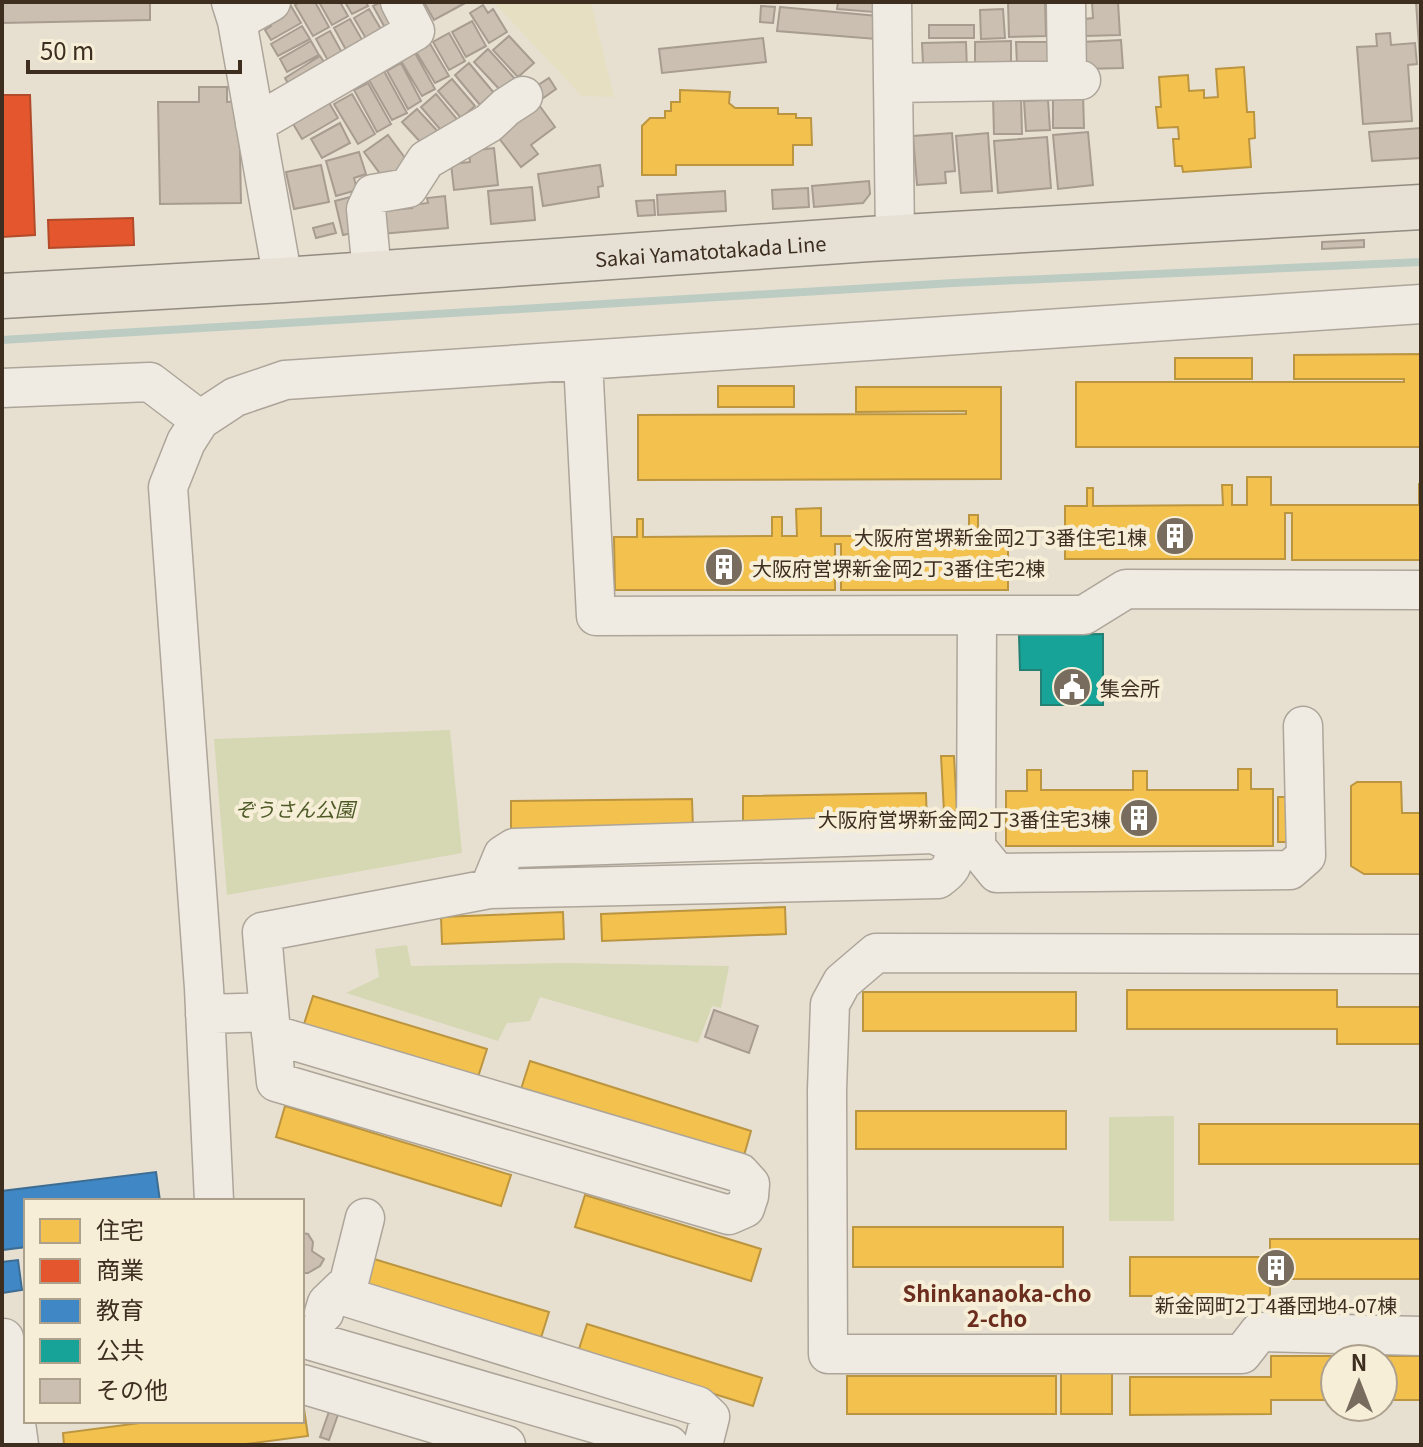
<svg xmlns="http://www.w3.org/2000/svg" width="1423" height="1447" font-family="Georgia,'Noto Sans JP',serif">
<rect width="100%" height="100%" fill="#e7e0d1"/>
<path fill="#e6dfc2" d="M493 2H591L614 97 582 96Z"/>
<path fill="#d6d7b3" d="M450 730 462 853 227 895 214 739Z
M407 945 411 966 565 963 729 966 721 1008 712 1006 698 1043 540 997 530 1021 507 1023 498 1041 346 993 379 977 375 949Z
M1174 1116V1221H1109V1117Z"/>
<path fill="#f2c14e" stroke="#bc9540" stroke-width="2" d="M1244 67 1247 112H1254L1255 138 1249 139 1251 167 1183 172 1182 166H1175L1173 139H1179L1178 127 1158 128 1156 107H1161L1159 77 1188 75 1189 91 1204 90V98L1218 97 1216 69Z
M680 90 730 92 729 103 735 108H778V114H796V118H811L812 145H793V165H676V175H642V126L650 118H665V111H671V102H680Z
M1421 354V447H1076V382H1404V379H1294V355Z
M1175 358H1252V379H1175Z
M718 386H794V407H718Z
M856 387H1001V479L638 480V415L966 414V411L856 412Z
M1247 477H1271V505H1419V484H1421V560H1292V513H1285V559H1065V506H1087V488H1093V506L1223 505 1222 485H1232V505H1247Z
M821 508V536H969V515H978V536H1008V590H841V544H835V590H615L614 537H637V519H643V537L772 536V517H782V536H797L796 509Z
M941 756H954L957 811 944 812Z
M1238 769H1251V789H1273V846H1006V791H1027V770H1041V790H1133V771H1147V790H1238Z
M1357 782H1401L1402 813H1421V874H1364L1351 866V786Z
M926 793 927 825 743 829V796Z
M1278 797H1299V842H1278Z
M692 799 693 829 511 831V801Z
M785 907 786 934 602 941 601 914Z
M563 912 564 939 442 944 441 917Z
M1127 990H1337V1007H1421V1044H1337V1029H1127Z
M863 992H1076V1031H863Z
M313 996 487 1049 477 1080 303 1027Z
M530 1061 751 1131 743 1159 521 1089Z
M285 1106 511 1175 501 1206 276 1137Z
M856 1111H1066V1149H856Z
M1199 1124H1421V1164H1199Z
M585 1195 761 1249 751 1281 575 1227Z
M853 1227H1063V1267H853Z
M1270 1239H1421V1279H1270V1296H1130V1257H1270Z
M374 1259 549 1312 540 1341 366 1287Z
M587 1324 762 1378 753 1406 578 1352Z
M1271 1356H1421V1400H1383V1359H1335V1400H1271V1414L1130 1415V1377H1271Z
M1061 1367H1112V1414H1061Z
M847 1376H1056V1414H847Z
M303 1402 308 1436 238 1445H64L63 1433 155 1421H302Z"/>
<path fill="#e4572e" stroke="#b24b2a" stroke-width="2" d="M2 95H30L35 235 2 237Z
M133 218 134 245 49 248 48 220Z"/>
<path fill="#3f88c5" stroke="#3e6d94" stroke-width="2" d="M156 1172 160 1201H26V1247L2 1250V1191Z
M18 1260 22 1290 2 1293V1262Z"/>
<path fill="#17a398" stroke="#228074" stroke-width="2" d="M1103 634V705H1041V670H1020L1019 635Z"/>
<g fill="none" stroke-linecap="round" stroke-linejoin="round">
<path stroke="#bcccc2" stroke-width="8" d="M2 340 953 283 1421 262"/>
</g>
<path fill="#cbbfb2" stroke="#a89c90" stroke-width="2" d="M2 2H150V20L2 23Z
M300 2H315L329 27 313 36 295 5Z
M319 2H340L348 16 332 25Z
M345 2H366L368 6 352 14Z
M381 2H391L390 37 373 6Z
M428 2H467L434 20 425 4Z
M838 2H874V12L837 9Z
M1008 2H1045L1046 36 1009 37Z
M1092 2H1118L1120 35 1085 36V19L1093 18Z
M1416 2H1421V75Z
M483 5 488 13 493 9 507 32 489 43 470 13Z
M291 6 301 23 271 40 265 30 271 26 267 19Z
M761 6 775 7 773 23 760 22Z
M780 7 878 16 876 39 777 31Z
M369 9 387 39 371 47 354 18Z
M1003 9 1005 38 981 39 980 10Z
M350 19 368 50 351 59 334 28Z
M472 21 486 46 466 57 452 32Z
M929 25H974V38H929Z
M302 26 310 39 278 56 271 44Z
M330 31 345 58 331 66 316 39Z
M449 33 465 61 449 70 433 42Z
M1390 33 1391 45 1415 43 1417 64 1408 65 1412 121 1363 124 1357 47 1377 46 1376 34Z
M509 36 534 63 518 77 493 50Z
M763 38 766 62 662 73 659 49Z
M1121 40 1123 68 1082 69 1081 42Z
M311 41 319 55 287 72 280 59Z
M1011 41V63H975V42Z
M429 42 449 76 435 83 415 50Z
M966 42 967 70 923 64 922 43Z
M1016 42H1054V64L1017 65Z
M488 49 516 80 502 92 474 62Z
M415 53 435 89 422 96 401 61Z
M320 56 330 71 294 94 285 78Z
M401 63 421 101 408 109 387 71Z
M469 63 494 93 480 105 455 75Z
M384 71 407 113 392 120 369 80Z
M549 78 556 89 539 101 532 89Z
M452 79 475 106 461 118 438 91Z
M368 83 391 124 377 132 354 90Z
M199 87H227V102L239 101 241 203 160 204 158 102H199Z
M1053 93H1083L1084 128H1053Z
M352 94 375 134 358 144 334 104Z
M436 94 461 124 446 136 421 107Z
M1021 96 1022 134H994L993 97Z
M1048 100 1050 130 1026 131 1024 101Z
M328 101 338 118 302 139 292 122Z
M539 105 555 127 531 145 538 154 521 167 498 137Z
M417 109 442 136 423 145 402 122Z
M340 123 350 143 322 158 311 139Z
M1421 128V158L1372 161 1369 132Z
M1088 132 1093 185 1058 189 1053 135Z
M952 133 955 171 945 172 946 183 917 185 913 136Z
M988 133 992 191 961 193 956 136Z
M388 135 411 166 387 183 364 152Z
M1047 137 1051 188 998 193 994 141Z
M494 148 498 185 454 190 451 164 470 162 469 151Z
M359 152 366 174 354 178 357 190 336 196 326 161Z
M321 165 329 202 294 209 286 172Z
M600 165 603 186 598 187 599 197 543 206 538 174Z
M869 181 870 194 863 203 814 207 812 186Z
M532 187 535 220 491 224 488 191Z
M808 188 809 207 773 209 772 190Z
M725 191 726 211 658 215 657 195Z
M445 196 448 228 381 234 378 211 412 208 411 205 428 203 427 198Z
M350 197 357 232 343 235 335 201Z
M654 200 655 215 638 216 636 201Z
M333 223 336 233 316 238 313 228Z
M1364 240V247L1322 249V242Z
M714 1010 758 1026 749 1053 705 1037Z
M302 1233 308 1234 313 1242 312 1251 324 1259 320 1266 308 1273H304Z
M331 1406 340 1409 329 1440 320 1437Z"/>
<g fill="none" stroke-linecap="round" stroke-linejoin="round">
<g stroke="#ada599" stroke-width="41">
<path id="minor" d="M231 2 237 21 283 280
M892 2 895 237
M1066 2 1067 80
M237 21 271 2
M893 83 1081 80
M255 124 415 31 400 2
M372 273 366 209 373 194 408 188 426 160 489 123 506 107 523 96
M583 361 596 616 977 615 976 847 997 873 1290 870 1306 856 1303 726
M2 388 150 382 200 420
M977 615H1084L1126 589 1421 590
M1421 954 876 953 842 982 830 1004 827 1090 828 1354H1242L1259 1332 1421 1336
M205 1014 269 1012
M271 1034 740 1173 750 1184 749 1196 745 1208 729 1215 276 1082C271 1032 266 982 262 932L489 889 938 879C952 869 953 866 954 850L946 840 934 834 514 848 503 855 489 889
M214 1201 204 988 168 487 186 442 200 420 235 397 285 380 1421 304
M337 1294 698 1406 710 1417 703 1445
M324 1313 327 1303 349 1282 365 1218
M302 1336 312 1341 669 1445
M4 1338 19 1445
M302 1384 506 1445"/>
</g>
<g stroke="#928b80" stroke-width="47">
<g id="major">
<path id="s1" d="M2 296 283 280 869 239 1421 207"/>
</g>
</g>
<use href="#minor" stroke="#efebe3" stroke-width="38"/>
<use href="#major" stroke="#e6e1d4" stroke-width="44"/>
</g>
<defs>
<g id="building-disc" transform="scale(2)"><circle r="9.5" fill="#786c5e" stroke="#f7eed8"/><path d="M-4-6H4V6H1V3H-1V6H-4ZM-2.5-4.3h1.7v1.8h-1.7ZM.8-4.3h1.7v1.8H.8ZM-2.5-1h1.7V.8h-1.7ZM.8-1h1.7V.8H.8Z" fill="#fff"/></g>
<g id="civic-disc" transform="scale(2)"><circle r="9.5" fill="#786c5e" stroke="#f7eed8"/><path d="M-.6-6.5H3V-4.5H.6V-3L4-1V1h2V6H-6V1h2V-1L-.6-3ZM-1.2 2.5V6h2.4V2.5Z" fill="#fff"/></g>
</defs>
<g fill-rule="evenodd">
<use href="#building-disc" x="1175" y="536"/>
<use href="#building-disc" x="724" y="567"/>
<use href="#civic-disc" x="1072" y="687"/>
<use href="#building-disc" x="1139" y="818"/>
<use href="#building-disc" x="1276" y="1268"/>
</g>
<g text-anchor="middle" dominant-baseline="central" stroke-width="8" stroke-linejoin="round" paint-order="stroke">
<g font-size="20" fill="#3d2e20" stroke="#f7eed8">
<text stroke="none"><textPath href="#s1" startOffset="710">Sakai Yamatotakada Line</textPath></text>
</g>
<g font-size="20" fill="#3d2e20" stroke="#f7eed8" text-anchor="end">
<text x="1147" y="536">大阪府営堺新金岡2丁3番住宅1棟</text>
<text x="752" y="567" text-anchor="start">大阪府営堺新金岡2丁3番住宅2棟</text>
<text x="1100" y="687" text-anchor="start">集会所</text>
<text x="1111" y="818">大阪府営堺新金岡2丁3番住宅3棟</text>
<text x="1276" y="1304" text-anchor="middle">新金岡町2丁4番団地4-07棟</text>
</g>
<g font-size="20" font-style="italic" fill="#4d5a26" stroke="#f7eed8">
<text x="295" y="808">ぞうさん公園</text>
</g>
<g font-size="22" font-weight="bold" fill="#6b2e1e" stroke="#f7eed8">
<text x="997" y="1292">Shinkanaoka-cho<tspan x="997" dy="25">2-cho</tspan></text>
</g>
</g>
<rect width="1423" height="1447" fill="none" stroke="#3d2e20" stroke-width="8"/>
<rect x="24" y="1199" width="280" height="224" fill="#f7eed8" stroke="#ada18e" stroke-width="2"/>
<rect x="40" y="1219" width="40" height="24" fill="#f2c14e" stroke="#ada18e" stroke-width="2"/>
<text x="96" y="1239" font-size="24" fill="#3d2e20">住宅</text>
<rect x="40" y="1259" width="40" height="24" fill="#e4572e" stroke="#ada18e" stroke-width="2"/>
<text x="96" y="1279" font-size="24" fill="#3d2e20">商業</text>
<rect x="40" y="1299" width="40" height="24" fill="#3f88c5" stroke="#ada18e" stroke-width="2"/>
<text x="96" y="1319" font-size="24" fill="#3d2e20">教育</text>
<rect x="40" y="1339" width="40" height="24" fill="#17a398" stroke="#ada18e" stroke-width="2"/>
<text x="96" y="1359" font-size="24" fill="#3d2e20">公共</text>
<rect x="40" y="1379" width="40" height="24" fill="#cbbfb2" stroke="#ada18e" stroke-width="2"/>
<text x="96" y="1399" font-size="24" fill="#3d2e20">その他</text>
<g transform="translate(1359 1383)"><circle r="38" fill="#f7eed8" stroke="#ada18e" stroke-width="2"/>
<path d="M0-6L14 30L0 20L-14 30Z" fill="#786c5e"/>
<text y="-12" font-size="22" font-weight="bold" text-anchor="middle" fill="#3d2e20">N</text>
</g>
<path d="M28 60v12h212v-12" fill="none" stroke="#3d2e20" stroke-width="4"/>
<text x="40" y="60" font-size="24" fill="#3d2e20" stroke="#f7eed8" stroke-width="6" paint-order="stroke">50 m</text>
</svg>
